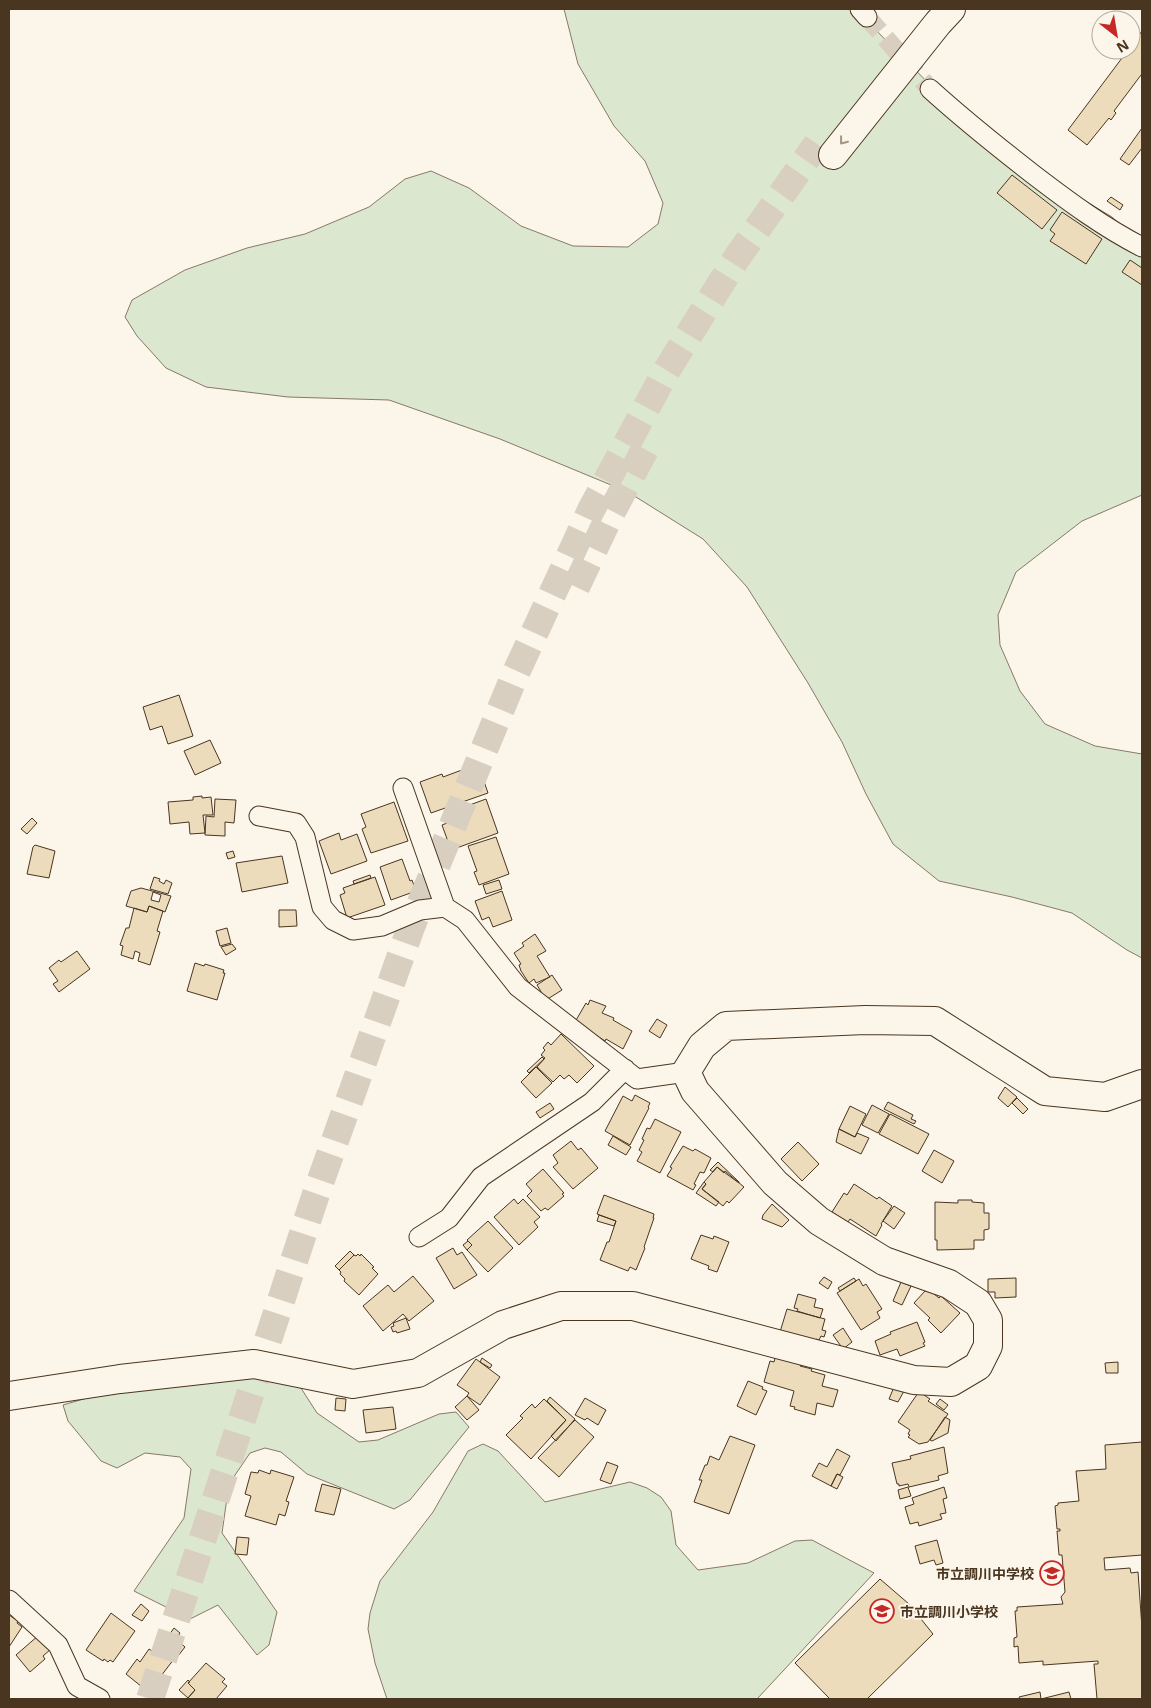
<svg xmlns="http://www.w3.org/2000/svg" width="1151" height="1708" font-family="'Noto Sans','Noto Sans JP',sans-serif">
<rect width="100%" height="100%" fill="#fbf6e9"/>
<path fill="#dce7d0" stroke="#887966" d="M564 9H855L953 108 1032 169 1112 217 1142 244V495L1082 521 1016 572 998 615 1000 645 1020 691 1045 724 1095 746 1142 754V958L1127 950 1072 913 1012 897 939 881 893 844 866 794 842 742 808 683 747 587 703 539 628 492 500 439 389 400 288 397 206 387 166 368 137 336 125 317 132 300 185 270 247 248 305 234 369 207 405 179 431 171 469 188 521 226 573 246 628 247 658 224 663 203 645 161 614 126 578 64Z
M200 1365 299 1385 317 1413 359 1442 378 1440 439 1414 456 1412 469 1427 410 1500 394 1509 307 1474 281 1452 265 1448 250 1453 229 1484 222 1533 277 1612 269 1645 257 1655 218 1605 190 1619 134 1591 184 1518 191 1469 180 1457 145 1453 117 1468 101 1461 68 1421 63 1405Z
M483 1444 498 1451 545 1502 630 1482 647 1488 661 1497 671 1511 676 1545 698 1570 748 1563 795 1541 812 1540 874 1573 757 1699H387L375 1663 368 1629 370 1613 380 1581 433 1512 468 1451Z"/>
<path fill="#ecdcbc" stroke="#4a3520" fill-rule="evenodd" d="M1142 31V76L1141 75 1114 111 1116 113 1111 120 1109 118 1087 145 1068 130 1128 50H1131V46Z
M1142 128V148L1129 165 1120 159Z
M1012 175 1057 210 1042 229 997 193Z
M1111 197 1123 205 1120 210 1107 201Z
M1062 212 1102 239 1086 264 1050 241 1055 234 1050 230Z
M1130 260 1142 268V285L1122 272Z
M179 695 193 736 168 744 162 726 150 730 143 707Z
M210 740 221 763 195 775 184 751Z
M478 764 488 793 431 813 420 782 442 774 443 777Z
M202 796V798L211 797 213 815H203L205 833 190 834 189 822 170 824 168 802 193 800V797Z
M215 799 236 800 234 823 225 822V836L205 835 206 816 214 817Z
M486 799 498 833 451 850 442 825 470 814 467 806Z
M394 802 408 841 371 853 362 829 366 827 361 814Z
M32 818 37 823 27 834 21 829Z
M339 833 341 840 357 834 367 861 331 874 319 841Z
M496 837 509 874 479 885 474 872 477 871 468 846Z
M35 845 55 851 49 878 27 874 33 847Z
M233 851 235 857 228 859 226 853Z
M282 856 288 883 242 892 236 863Z
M402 859 410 881 412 880 416 891 391 900 380 867Z
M370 875 371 878 354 884 353 881Z
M154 877 160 879 159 881 164 884 166 880 172 883 168 894 150 889Z
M375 877 385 905 347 918 340 895 345 893 343 888Z
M499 880 502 889 486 894 483 885Z
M141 888 171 896 165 912 149 906 147 912 126 906 131 891ZM153 892 161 895 159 902 151 900Z
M502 891 512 920 493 927 489 917 482 920 475 901Z
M149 906 163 911 157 931 160 932 150 965 138 961 140 953 135 951 133 959 121 955 123 946 120 945 126 928H129L134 908 147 912Z
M279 910H296L297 926 279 927Z
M227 928 231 943 220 946 216 931Z
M535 934 546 951 537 956 550 977 536 983 534 979 529 983 521 971 519 965 521 964 514 953 524 946 522 943Z
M232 944 236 949 226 955 221 947Z
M77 951 90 969 59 992 53 984 58 981 49 968 59 960 61 962Z
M195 963 204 966 205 964 224 970 223 973H225L217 1000 187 991Z
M552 975 562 990 546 1000 537 985Z
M590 1000 606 1006 602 1013 614 1018 613 1020 632 1031 623 1049 606 1039 605 1041 575 1022 586 1003 588 1005Z
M657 1019 667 1025 660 1038 649 1031Z
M561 1034 594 1066 577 1083 569 1075 564 1079 560 1075 553 1082 537 1067 545 1058 541 1055 545 1050 543 1048 548 1042 551 1045Z
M542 1057 544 1059 529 1073 527 1071Z
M536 1067 552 1083 536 1098 521 1082Z
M1005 1087 1017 1097 1008 1107 998 1098Z
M635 1095 650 1103 648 1107 649 1108 630 1145 605 1131 623 1096 632 1101Z
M1017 1098 1028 1109 1023 1114 1012 1103Z
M888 1102 913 1115 911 1119 916 1121 914 1124 884 1109Z
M550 1103 554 1109 540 1118 536 1112Z
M872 1105 889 1114 878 1133 862 1125Z
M850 1106 866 1114 855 1137 839 1129Z
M890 1114 929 1134 918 1154 879 1134Z
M655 1119 681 1132 660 1173 637 1161 642 1152 639 1150 644 1140 642 1139 647 1128 650 1129Z
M839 1129 855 1137 857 1133 869 1138 861 1154 836 1142Z
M613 1136 631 1147 626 1155 608 1145Z
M571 1141 578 1150 581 1148 598 1168 573 1189 553 1167 558 1163 553 1155Z
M798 1142 819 1164 802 1181 781 1159Z
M683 1146 693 1151 695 1149 711 1158 704 1173 700 1172 694 1184 696 1185 693 1190 667 1176 672 1168 670 1167Z
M934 1150 954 1161 942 1183 922 1171Z
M718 1162 739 1182V1183L717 1167 713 1172 710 1170Z
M717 1167 724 1173 725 1171 744 1187 729 1203 727 1201 723 1206 702 1189 706 1184 704 1182Z
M543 1169 564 1193 562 1194 564 1196 548 1210 545 1208 541 1211 527 1196 532 1191 526 1184Z
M704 1182 706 1184 702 1189 719 1202 716 1206 696 1193Z
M854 1184 877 1199 879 1197 892 1206 881 1224 882 1225 876 1236 850 1219 848 1222 832 1212 844 1193 847 1195Z
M604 1195 654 1214 653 1218H654L644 1247 645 1248 636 1270 630 1267 628 1271 600 1260 607 1242H609L616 1221 597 1214Z
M514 1199 518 1204 523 1199 540 1217 534 1222 538 1227 519 1245 494 1217Z
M958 1200H972V1202L984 1203V1213H989V1229L984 1230V1240H974V1249L937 1250V1240H935V1202L958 1203Z
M772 1204 789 1220 782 1227 762 1219 763 1215Z
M894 1206 905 1213 894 1229 883 1221Z
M599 1215 616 1221 614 1226 597 1221Z
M488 1221 513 1248 488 1272 467 1250 472 1245 467 1240Z
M701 1235 713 1239 714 1236 729 1242 717 1272 708 1269 709 1266 691 1259Z
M468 1241 472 1245 467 1250 463 1245Z
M453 1248 457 1255 462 1252 477 1275 454 1289 436 1258Z
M350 1251 354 1255 339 1270 335 1266Z
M358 1254 360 1256 361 1254 374 1267 372 1268 378 1274 359 1295 344 1281 345 1279 340 1274 341 1272 339 1270 354 1255 356 1256Z
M413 1276 434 1301 409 1321 403 1314 383 1331 363 1306 388 1285 394 1292Z
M824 1277 832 1282 828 1289 819 1283Z
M854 1278 856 1281 840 1291 838 1288Z
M1016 1278V1297L995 1298V1292H988V1279Z
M859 1279 863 1286 866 1284 882 1309 877 1312 880 1318 861 1330 837 1293Z
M901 1282 911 1286 902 1305 893 1301Z
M929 1290 939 1298 941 1296 960 1313 941 1333 928 1320 930 1318 914 1303 925 1291Z
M798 1294 816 1299 814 1307 823 1309 820 1318 797 1311 798 1309 794 1308Z
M787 1309 825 1319 822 1330 826 1331 824 1337 821 1336 819 1340 816 1339 815 1341 780 1332Z
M406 1318 410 1329 397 1333 396 1331 393 1332 391 1327 394 1326 393 1323Z
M917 1322 925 1342 923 1343 925 1346 900 1356 897 1349 880 1355 875 1341 891 1334 890 1332Z
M843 1328 852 1342 843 1349 833 1335Z
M482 1358 492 1365 490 1368 480 1362Z
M775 1358 801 1364 800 1366 812 1369 811 1371 825 1375 822 1386 838 1390 833 1407 817 1403 815 1415 794 1409 795 1407 790 1406 794 1391 764 1382 770 1361 774 1362Z
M476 1359 500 1377 480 1405 467 1396 469 1393 457 1385Z
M1118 1362V1373H1106L1105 1363Z
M748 1381 763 1387 762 1389 767 1391 756 1415 737 1406Z
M894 1387 904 1391 898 1402 889 1399Z
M918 1393 920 1395 921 1393 930 1399 928 1401 948 1414 928 1442 919 1444 908 1437 910 1435 908 1434 910 1430 898 1422Z
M467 1396 479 1410 467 1420 455 1407Z
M550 1397 575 1419 556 1441 551 1436 566 1420 547 1401Z
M336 1398 346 1399 345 1411 335 1410Z
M585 1398 606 1410 598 1425 587 1418 585 1420 575 1415Z
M544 1399 566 1420 531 1459 506 1435 523 1418 520 1416 532 1404 535 1408Z
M940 1399 948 1405 944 1410 936 1404Z
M393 1407 396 1429 366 1433 363 1410Z
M945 1417 950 1420 948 1433 932 1441 930 1440Z
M575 1420 594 1437 559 1477 538 1458Z
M730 1436 755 1445 729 1514 694 1502 702 1480H699L705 1465H707L710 1456 719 1460Z
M1142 1442V1555L1104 1558 1105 1570 1130 1568 1131 1573 1138 1572 1142 1628V1699H1097L1094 1664H1098V1661L1043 1665V1661L1019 1663 1018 1646 1014 1647V1638L1017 1637 1015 1611H1017V1607L1063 1604 1061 1597 1065 1592 1062 1555H1059L1057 1531H1060V1529H1057L1055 1506 1058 1505V1503L1079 1501 1076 1471 1106 1469 1105 1445Z
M944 1447 948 1473 938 1476 939 1480 909 1487 908 1484 899 1486V1484H897L892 1463 911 1459 910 1456Z
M837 1449 850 1456 840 1475 837 1474 831 1486 812 1476 819 1463 827 1467Z
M607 1462 618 1466 611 1484 600 1480Z
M259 1470 270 1474 271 1470 294 1477 286 1501 289 1502 285 1516 279 1514 276 1525 245 1516 251 1496 245 1494 251 1472 258 1473Z
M837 1474 843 1477 837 1489 831 1486Z
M322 1484 341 1489 334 1515 315 1511Z
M908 1487 911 1496 900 1499 898 1490Z
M944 1487 947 1498 943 1499 946 1513 940 1514 942 1519 919 1526 918 1522 910 1524 905 1507 914 1504 912 1498Z
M237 1537 249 1538 247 1555 235 1554Z
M937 1540 943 1563 936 1565 934 1560 920 1564 915 1546Z
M880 1579 909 1604 933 1634 867 1699H828L829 1698 795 1663Z
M141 1604 149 1611 142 1621 132 1615Z
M111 1613 135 1631 113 1662 110 1660 108 1662 104 1659 103 1661 86 1650Z
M9 1615 18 1621 17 1623 22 1627 9 1647Z
M174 1628 180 1633 176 1639 185 1647 178 1656 162 1645Z
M39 1635 51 1649 43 1656 45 1659 30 1672 16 1655Z
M154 1648 158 1651 160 1648 174 1659 151 1689 149 1688 147 1691 126 1674 137 1659 140 1662 149 1649 152 1651Z
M206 1663 225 1679 222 1682 227 1686 216 1699H187L195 1690 188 1683Z
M188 1680 190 1682 188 1683 195 1690 188 1698 179 1690Z
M1040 1692 1041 1699 1069 1692 1071 1699H1020L1019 1697Z"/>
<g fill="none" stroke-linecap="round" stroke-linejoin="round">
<path stroke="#d8cfc1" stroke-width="19" stroke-dasharray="19 9" stroke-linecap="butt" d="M867 17 930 89"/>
<path stroke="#d8cfc1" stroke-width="28" stroke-dasharray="28 14" stroke-linecap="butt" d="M576 587 609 517 650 440
M150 1699 316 1194 411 927 514 677 591 510 665 373 736 259 817 144"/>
<g stroke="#4a3520" stroke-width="21">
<path id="street" d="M860 9 867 17
M930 89C963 119 998 147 1034 175 1068 201 1103 227 1142 247
M403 788 445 907
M259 816 296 823 305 837 322 907 333 920 353 930 382 926 420 910 445 907 465 920 518 987 637 1079 686 1072
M419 1237 449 1218 481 1177 592 1102 625 1069
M9 1600 58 1645 77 1686 100 1699"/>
</g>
<g stroke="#4a3520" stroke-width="30">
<path id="secondary" d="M9 1396 120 1379 254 1364 353 1384 418 1373 503 1325 561 1306H633L914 1380 951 1382 978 1366 988 1346V1320L978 1303 949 1284 884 1261 819 1221 775 1183 695 1091 686 1072 702 1046 726 1026 865 1020 935 1021 1045 1091 1105 1097 1142 1084"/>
</g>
<g stroke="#4a3520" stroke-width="30">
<path id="highway" d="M833 155 938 23 951 9"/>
</g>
<use href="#street" stroke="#fbf6e9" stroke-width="19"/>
<use href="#secondary" stroke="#fbf6e9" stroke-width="28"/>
<use href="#highway" stroke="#fbf6e9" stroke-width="28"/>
</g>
<defs><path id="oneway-chevron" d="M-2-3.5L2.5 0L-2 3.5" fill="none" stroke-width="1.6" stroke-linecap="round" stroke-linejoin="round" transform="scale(1.25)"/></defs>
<use stroke="#a29684" href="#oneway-chevron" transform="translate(843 141) rotate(128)"/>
<defs>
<g id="school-ring" transform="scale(1.25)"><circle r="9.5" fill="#fbf6e9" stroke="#c62828" stroke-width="1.5"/><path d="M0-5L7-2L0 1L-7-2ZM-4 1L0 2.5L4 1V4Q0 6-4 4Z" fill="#c62828"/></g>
</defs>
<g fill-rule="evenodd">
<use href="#school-ring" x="1052" y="1573"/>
<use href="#school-ring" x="882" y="1611"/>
</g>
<g text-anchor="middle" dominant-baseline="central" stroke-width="4" stroke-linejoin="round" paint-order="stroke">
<g font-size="14" font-weight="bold" fill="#4a3520" stroke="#fbf6e9" text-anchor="end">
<text x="1034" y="1573">市立調川中学校</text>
<text x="900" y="1611" text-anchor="start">市立調川小学校</text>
</g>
</g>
<rect width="1151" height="1708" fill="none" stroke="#4a3520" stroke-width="20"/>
<g transform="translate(1116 35) rotate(149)"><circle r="24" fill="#fbf6e9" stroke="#b4a999"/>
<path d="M0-4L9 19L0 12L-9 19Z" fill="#c62828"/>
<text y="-8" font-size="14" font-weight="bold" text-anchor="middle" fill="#4a3520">N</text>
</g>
</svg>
